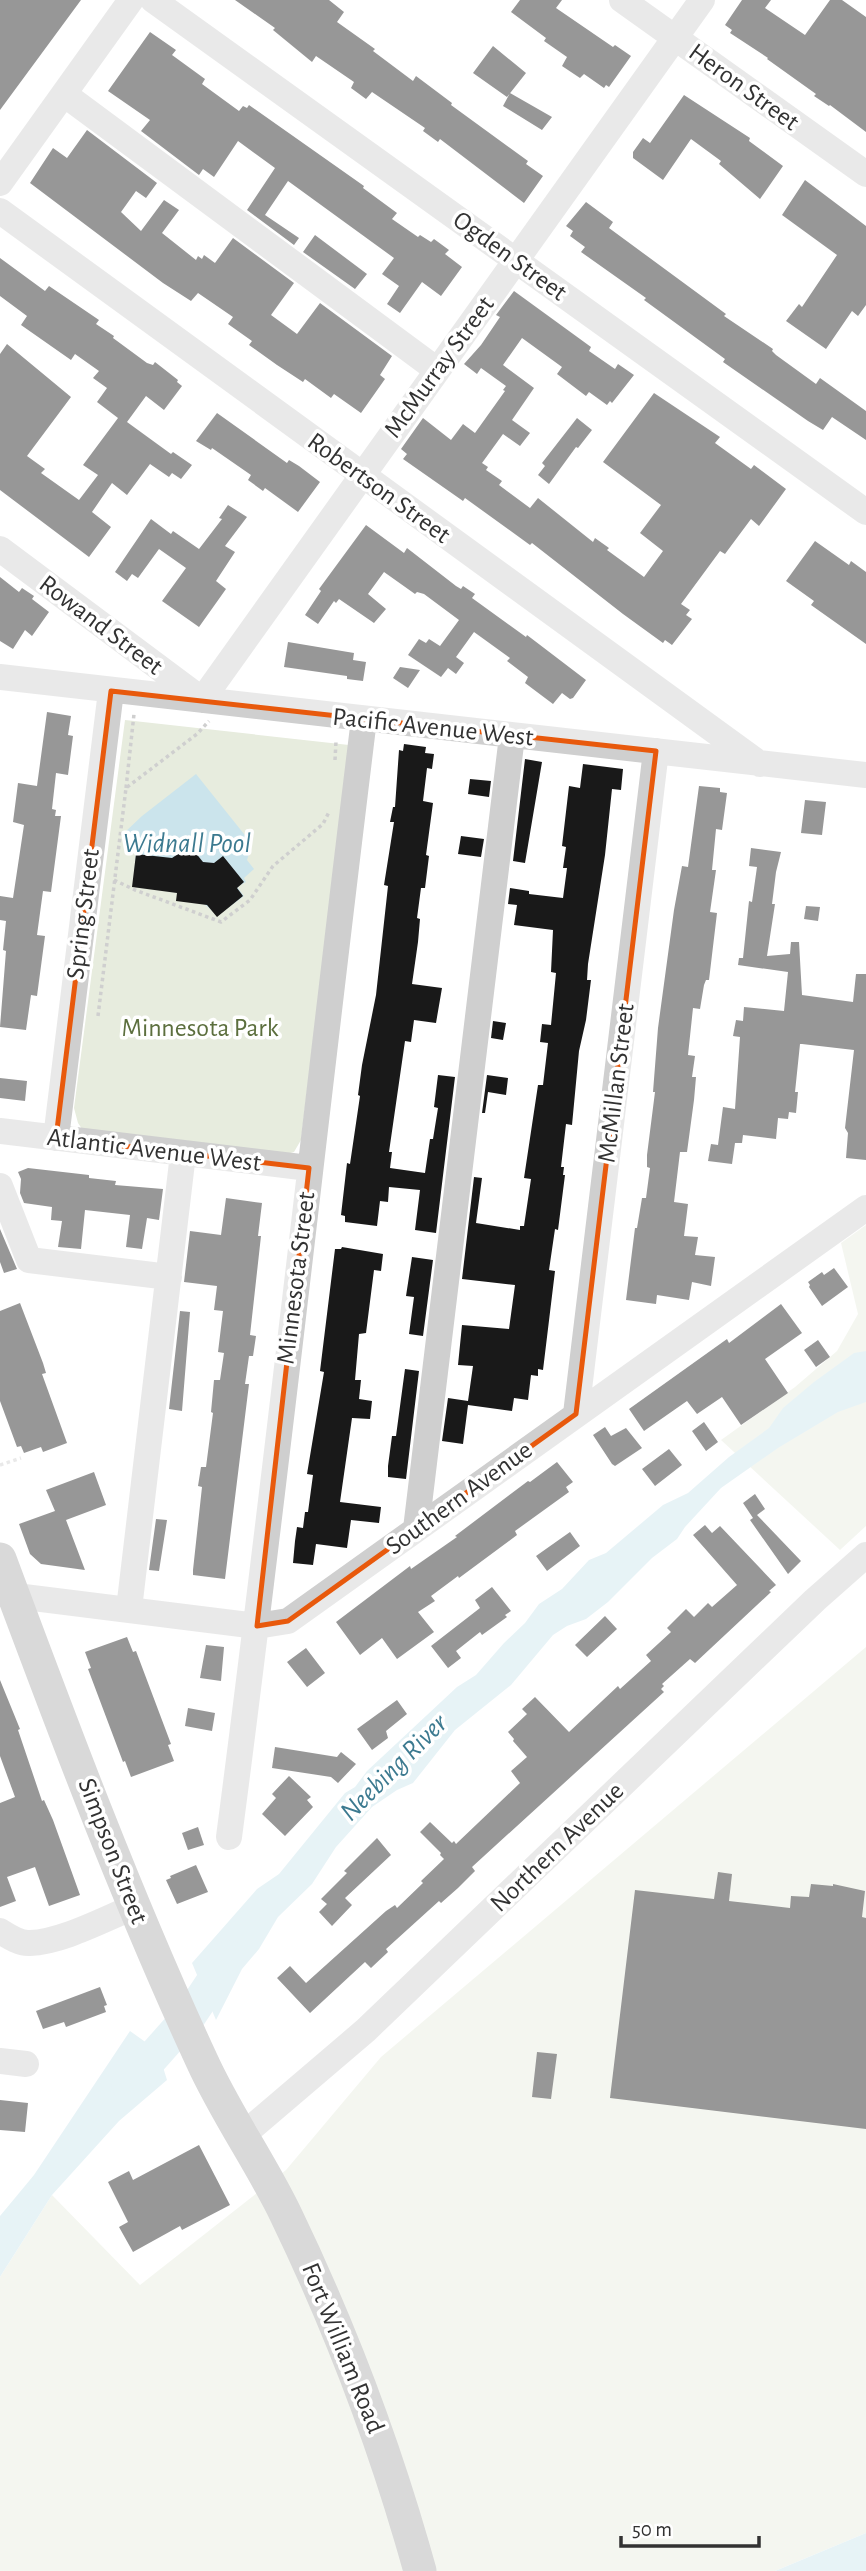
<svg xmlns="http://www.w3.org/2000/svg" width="866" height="2571" font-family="'Alegreya Sans',sans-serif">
<rect width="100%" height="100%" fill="#fff"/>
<path fill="#e7ecde" d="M125 720 349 745 301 1140 294 1152 278 1156 86 1135 78 1123 74 1108Z
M866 1225V1526L840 1550 721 1440 795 1387 837 1351 858 1314 841 1243Z
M866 1647V2533L775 2571H0V2277L52 2195 140 2285 286 2170 381 2057Z"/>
<path fill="#cbe4ec" d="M196 774 252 844 247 860 254 869 244 878 246 882 237 887 244 896 217 916C197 891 163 890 133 886L136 853 123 834 142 816Z
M866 1351V1402L838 1412 778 1448 721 1488 685 1527 677 1539 652 1558 608 1602 586 1619 567 1626 553 1635 511 1685 455 1730 413 1783 397 1790 372 1807 336 1847 312 1884 278 1917 259 1949 242 1969 216 2020 192 1963 257 1889 279 1874 345 1793 355 1787 367 1771 457 1687 476 1675 504 1643 525 1623 539 1604 562 1589 589 1560 606 1553 663 1505 688 1493 729 1457 769 1428 783 1408 814 1382 854 1353Z
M130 2031 158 2051 167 2080 119 2121 52 2195 0 2277V2216L34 2175Z
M866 2533V2571H775Z"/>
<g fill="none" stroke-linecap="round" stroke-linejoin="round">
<path stroke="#cbe4ec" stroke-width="33" d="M128 2085 191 2014 229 1957"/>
</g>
<path fill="#191919" d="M0 0H81L0 110Z
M235 0H329L344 12 337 22 375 49 373 51 413 81 416 76 452 103 451 105 528 161 526 164 543 176 524 203 440 139 438 142 423 131 425 128 372 92 366 99 351 88 354 82 316 56 312 62 273 30 275 28Z
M520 0H562L556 8 613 47 615 45 631 56 609 87 606 85 604 88 584 74 580 78 562 66 567 57 544 41 546 38 511 12Z
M742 0H771L765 8 805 35 830 0H842L866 17V132L830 105 829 106 814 96 816 94 767 59 768 58 730 33 732 30 725 25Z
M150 32 176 50 172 55 205 79 202 84 239 111 243 106 247 108 249 105 364 186 363 188 397 213 392 219 418 237 420 235 431 242 434 239 449 250 445 254 462 267 441 296 422 282 400 313 387 304 399 286 382 274 394 258 288 181 265 215 299 238 294 245 247 210 275 168 238 141 214 177 203 169 199 175 141 131 150 120 108 91Z
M493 46 526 73 507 97 473 73Z
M510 93 552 117 542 130 503 106Z
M684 95 750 138 749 141 783 166 760 199 719 164 721 161 691 139 663 180 633 158V152L643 138 650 143Z
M87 130 157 183 146 198 136 191 121 212 141 231 164 200 179 210 162 233 196 260 198 256 202 259 204 255 215 263 233 238 294 283 271 315 297 334 320 303 392 356 380 375 385 379 361 413 334 394 331 398 305 379 303 382 277 365 249 345 252 341 228 324 233 317 198 293 191 301 163 283 30 183 53 148 67 158Z
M805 180 866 226V305L858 316 852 311 826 349 786 321 799 304 802 307 837 255 782 215Z
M586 202 613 222 609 228 726 314 724 316 773 349 772 351 776 355 816 384 820 378 866 411V440L832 417 823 430 808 421 723 362 725 359 644 300 646 298 581 252 585 247 570 236 573 231 566 226Z
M315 235 367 274 355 289 303 252Z
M0 258 45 291 49 286 99 320 96 324 114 336 113 338 147 363 153 365 155 362 178 380 177 382 182 386 164 410 146 396 127 422 171 454 173 452 192 465 181 479 172 473 169 477 150 464 127 495 112 483 92 512 111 527 89 557 0 490V354L7 344 71 397 27 456 45 469 41 473 79 500 98 475 83 465 118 418 97 402 107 388 93 378 99 371 75 354 71 360 21 325 27 316 0 296Z
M514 291 591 347 589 351 615 369 618 364 634 375 612 403 610 401 607 405 589 392 586 396 557 374 562 367 522 338 503 365 534 388 512 420 530 433 520 446 503 434 482 463 488 467 486 470 502 481 499 485 530 508 538 498 593 542 595 538 609 548 607 550 644 577 663 551 640 533 661 505 603 462 654 393 720 437 715 443 751 469 754 465 786 489 759 526 751 519 725 554 720 551 681 604 690 610 686 615 692 619 672 645 665 640 663 643 623 614 532 543 530 545 465 498 463 501 403 459 407 454 401 449 423 418 451 440 463 424 475 433 505 391 503 390 506 386 481 368 477 374 464 364 481 345 500 317 496 315Z
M217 413 287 463 289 460 299 466 320 482 298 512 265 488 263 491 248 480 251 475 212 448 211 450 196 441Z
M577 418 592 430 578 448 576 447 549 484 538 475 545 466 542 463Z
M228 505 247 517 225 546 235 552 216 581 226 589 199 627 162 601 186 568 159 549 138 578 132 574 127 581 115 572 151 519 171 534 173 531 199 549 222 519 219 518Z
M366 525 404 553 407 548 456 586 461 589 463 586 475 594 472 598 526 637 527 635 586 680 573 698 570 699 562 693 553 704 525 683 528 677 507 661 510 658 474 632 456 657 464 663 456 674 448 668 441 677 408 655 419 639 426 643 429 639 440 646 459 620 424 594 417 592 415 594 384 572 368 594 386 609 374 623 339 599 336 603 334 601 318 624 305 615 321 591 319 589Z
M815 541 849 565 851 561 866 572V644L811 605 814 601 786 581Z
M0 577 19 592 22 588 34 596 32 599 49 612 32 636 25 630 13 649 0 641Z
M288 642 354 653 353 660 366 662 363 681 347 679V676L284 667Z
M400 667 420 670 408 688 393 678Z
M47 712 71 716 68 735 73 736 68 775 56 773 52 809 56 810 55 816H61L51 892 43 891 37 935 45 936 37 996 31 995 26 1030 0 1027 6 951 3 950 6 921 0 920V896L13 898 24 825 13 822 18 783 37 786Z
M404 744 426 747 425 753 434 754 432 769 427 768 423 801 433 803 426 855 429 856 425 888H421L417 918 420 919 418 942 412 984 442 988 436 1023 414 1020 411 1042 405 1041 389 1152H392L390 1168 425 1173 430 1139H433L438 1108 434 1107 438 1075 455 1077 436 1233 415 1230 420 1190 389 1187 388 1202 380 1201 377 1226 345 1222V1216L341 1215 347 1163 350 1164 360 1096 358 1095 362 1065 376 995 388 886 384 885 394 822H390L393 807H395L399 750 403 751Z
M525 759 542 762 525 863 513 861Z
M583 764 623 769 621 790 612 789 605 855 588 964 587 980H591L586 1020 579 1051 572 1125 566 1124 561 1167H564L563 1175H565L558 1230 555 1229 549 1270 555 1271 543 1370 538 1369V1376L531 1375 528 1400 514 1398 512 1411 468 1405 463 1444 442 1441 448 1398 468 1401 473 1366 458 1365 462 1325 509 1329 515 1285 462 1279 474 1177 482 1178 476 1223 520 1230V1226H524L531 1179 524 1178 538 1085H543L548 1043 540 1042 542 1024 551 1025 556 973 551 972 553 930 514 925 517 905 508 904 510 888 529 891V894L563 898 567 868H563L566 847 562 846 569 786 580 788Z
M470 779 491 781 489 797 468 794Z
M699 786 720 788V792L727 793 722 830 716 829 712 870H716L710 912 717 913 709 980H706L704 985 700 1009 693 1008 688 1055 695 1056 692 1077H696L694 1100 687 1152H680L674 1202 688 1204 684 1236 698 1237 695 1255 715 1257 711 1286 692 1282 689 1300 657 1295 656 1304 626 1300 635 1228H637L642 1198H646L650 1168 647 1167V1155L655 1092H653L658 1028 674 910 682 866 688 867Z
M805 800 826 802 822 835 801 833Z
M461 836 484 839 481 857 458 854Z
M190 846 203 862 214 863 223 856 244 882 237 888 243 896 217 917 207 905 176 901 177 893 132 887 136 854 172 858Z
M751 848 781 852 776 872 772 904H775L767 956 790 954 791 942H799L802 995 853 1002 856 974H866V1160L846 1158 848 1133 845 1128 854 1050 802 1044H800L795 1092H798L796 1113 789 1112 788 1119 778 1118 776 1139 743 1135 742 1143H735L732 1164 708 1161 711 1144 718 1145 723 1107 735 1109 740 1037 733 1036 736 1020 743 1021 744 1007 784 1011 788 972 738 965 739 958H743L749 901 752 902 757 867 749 866Z
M806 906 820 907 818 921 804 919Z
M493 1021 506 1023 503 1040 491 1038Z
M487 1075 508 1078 506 1095 488 1092 485 1113H482Z
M0 1078 27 1081 25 1101 0 1098Z
M28 1168 89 1175V1178L116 1181 115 1185 163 1189 159 1220 147 1218 142 1249 126 1247 130 1215 85 1210 81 1249 58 1247 62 1221 51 1220 52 1207 24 1203 20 1193 21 1179 18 1172Z
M226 1198 262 1203 258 1236H261L250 1335 256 1336 253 1356H249L245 1384H249L225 1579 193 1575V1570L202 1487 198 1486 201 1467H206L213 1413 211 1412 214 1380H220L224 1353 218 1352 223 1311 214 1310 217 1286 184 1282 190 1231 221 1235Z
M0 1229 17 1269 4 1273 0 1262Z
M342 1247 383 1254 381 1271 374 1270 366 1333 359 1334 355 1380H361L359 1399 372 1401 370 1419 352 1418 340 1502 381 1507 379 1523 351 1520 347 1548 316 1544 313 1565 293 1563 295 1541 297 1527 303 1528 305 1512H308L313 1475 307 1474 324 1372 320 1371 335 1249H341Z
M412 1257 433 1260 423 1336 409 1334 414 1297 406 1296Z
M834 1268 848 1287 822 1306 809 1287 810 1285 808 1282 822 1272 824 1275Z
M20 1303 43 1363 46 1373 42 1374 67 1443 43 1452 41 1447 24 1453 21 1446 17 1447 0 1401V1311Z
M781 1304 802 1333 765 1359 788 1393 741 1425 722 1397 697 1414 687 1401 644 1431 629 1409 727 1339 729 1343Z
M180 1311 190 1312 182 1411 169 1409Z
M818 1340 830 1357 816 1367 804 1350Z
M405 1369 419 1371 406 1479 388 1477V1466L392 1436H396Z
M704 1422 718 1442 706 1451 692 1431Z
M605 1427 611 1436 626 1428 642 1448 615 1466 612 1464 593 1435Z
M669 1449 682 1465 655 1486 642 1469Z
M557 1462 573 1482 566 1487 569 1492 515 1531 517 1535 459 1578 458 1576 431 1596 435 1601 418 1612 434 1632 397 1659 382 1638 360 1655 336 1622 410 1566 411 1569 457 1537 455 1536 528 1481 530 1482Z
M94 1472 106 1505 66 1520 85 1570 41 1564 30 1554 19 1524 55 1511 46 1490Z
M755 1494 765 1509 757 1515 801 1561 788 1574 750 1520 753 1518 743 1503Z
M156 1519 167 1520 159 1571 149 1570Z
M705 1525 712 1533 720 1526 776 1585 769 1591 771 1592 695 1663 690 1659 662 1684 664 1686 661 1689 664 1692 472 1867 475 1871 458 1888 441 1903 439 1901 386 1949 388 1952 371 1968 365 1962 310 2013 277 1978 290 1966 306 1983 386 1911 395 1905 397 1908 423 1883 421 1881 444 1859 440 1855 441 1853 420 1832 430 1822 452 1843 454 1841 456 1844 520 1783 511 1771 527 1757 513 1741 514 1739 508 1732 527 1714 522 1709 535 1697 569 1732 618 1686 620 1689 651 1661 646 1655 671 1632 667 1628 686 1609 694 1617 708 1603 712 1607 737 1585 693 1535Z
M570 1532 580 1546 547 1571 536 1556Z
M492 1587 511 1611 505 1615 507 1617 482 1635 480 1632 456 1651 461 1658 448 1668 431 1646 480 1608 475 1600Z
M605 1616 617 1629 587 1657 575 1645Z
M127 1637 133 1652 136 1651 171 1744 168 1745 174 1761 131 1777 125 1761 123 1762 88 1669 91 1668 85 1652Z
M206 1645 224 1647 221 1681 200 1678Z
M306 1648 325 1673 307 1687 287 1662Z
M0 1680 20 1729 18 1730 42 1801 44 1800 53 1820 80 1895 49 1906 35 1867 7 1877 16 1901 0 1907V1803L15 1797 0 1756Z
M397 1700 407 1714 386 1731 388 1738 372 1750 357 1729Z
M188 1708 215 1713 212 1731 185 1726Z
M275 1747 337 1757 341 1752 356 1764 338 1783 331 1777 272 1768Z
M289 1776 311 1797 307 1800 313 1807 285 1836 262 1814 276 1798 272 1794Z
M198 1827 204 1845 188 1850 182 1833Z
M377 1838 391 1855 345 1898 352 1905 332 1926 319 1912 327 1904 321 1899 347 1873 344 1871Z
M196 1865 208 1892 177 1904 166 1880 171 1878 170 1876Z
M718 1872 732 1874 729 1901 790 1908 791 1896 809 1897 811 1884 833 1886V1884L865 1891 862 1917 866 1918V2129L610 2098 635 1890 714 1899Z
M100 1987 107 2005 104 2006 106 2012 66 2027 64 2022 43 2029 36 2011Z
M537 2052 557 2054 551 2099 532 2097Z
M0 2100 28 2103 25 2132 0 2130Z
M199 2145 230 2205 182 2230 180 2226 133 2252 119 2227 128 2222 108 2182 129 2171 133 2180Z"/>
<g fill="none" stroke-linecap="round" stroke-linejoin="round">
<path stroke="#cfcfcf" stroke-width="3.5" stroke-dasharray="3.5 3.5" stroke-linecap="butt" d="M335 760 336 741
M126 788 134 714
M114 880 135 890 221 922 250 900 273 866 323 824 329 812
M98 1016 126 788 197 734 209 721
M0 1465 21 1458"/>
<path stroke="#cfcfcf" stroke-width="26" d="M153 0 866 512
M622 0 866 174
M64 94 437 370
M0 183 131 0
M0 211 760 764
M0 549 201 699
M0 677 866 775
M202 700 702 0
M0 1131 309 1168
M56 1138 111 691
M0 1186 29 1260 169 1277
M576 1414 656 751
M416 1529 512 736
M0 1594 257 1626 288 1621 866 1208
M129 1609 183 1154
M229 1837C278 1465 318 1091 364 719
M0 1931C8 1936 20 1944 30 1943 62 1942 104 1919 134 1907
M0 2061 26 2064
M243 2135 366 2030 815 1600 866 1555"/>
<path stroke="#aaa" stroke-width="33" d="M0 1559C63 1728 126 1897 202 2061 226 2114 261 2163 286 2215 342 2331 386 2448 420 2571"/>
</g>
<path d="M0 0H866V2571H0ZM111 691 656 751 576 1414 288 1621 257 1626 309 1168 56 1138Z" fill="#fff" fill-opacity=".55" fill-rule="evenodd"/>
<path fill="none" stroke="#e8590c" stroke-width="5" stroke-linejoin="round" d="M111 691 656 751 576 1414 288 1621 257 1626 309 1168 56 1138Z"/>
<g text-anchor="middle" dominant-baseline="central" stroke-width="7" stroke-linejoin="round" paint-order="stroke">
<g font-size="26" fill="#323232" stroke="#fff">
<text transform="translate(744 87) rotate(36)">Heron Street</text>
<text transform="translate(510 256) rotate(36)">Ogden Street</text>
<text transform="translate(439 367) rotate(-54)">McMurray Street</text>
<text transform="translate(379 488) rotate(36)">Robertson Street</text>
<text transform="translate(101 625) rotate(37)">Rowand Street</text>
<text transform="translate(433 727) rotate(6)">Pacific Avenue West</text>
<text transform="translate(83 914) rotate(-83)">Spring Street</text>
<text transform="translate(616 1083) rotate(-83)">McMillan Street</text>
<text transform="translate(154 1150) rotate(7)">Atlantic Avenue West</text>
<text transform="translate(296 1278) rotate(-83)">Minnesota Street</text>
<text transform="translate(459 1498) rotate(-36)">Southern Avenue</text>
<text transform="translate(557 1847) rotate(-44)">Northern Avenue</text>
<text transform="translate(113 1851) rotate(69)">Simpson Street</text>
<text transform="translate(343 2348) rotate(68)">Fort William Road</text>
</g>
<g font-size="26" fill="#5c6f3e" stroke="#fff">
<text x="200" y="1028">Minnesota Park</text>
</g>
<g font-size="28" font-style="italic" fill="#3c7a90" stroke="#fff">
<text x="187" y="844">Widnall Pool</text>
<text transform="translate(394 1768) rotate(-45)">Neebing River</text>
</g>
</g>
<path d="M621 2536v10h138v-10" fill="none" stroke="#323232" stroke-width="3.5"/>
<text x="632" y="2536" font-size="21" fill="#323232" stroke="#ffffff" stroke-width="5" paint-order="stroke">50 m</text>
</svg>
